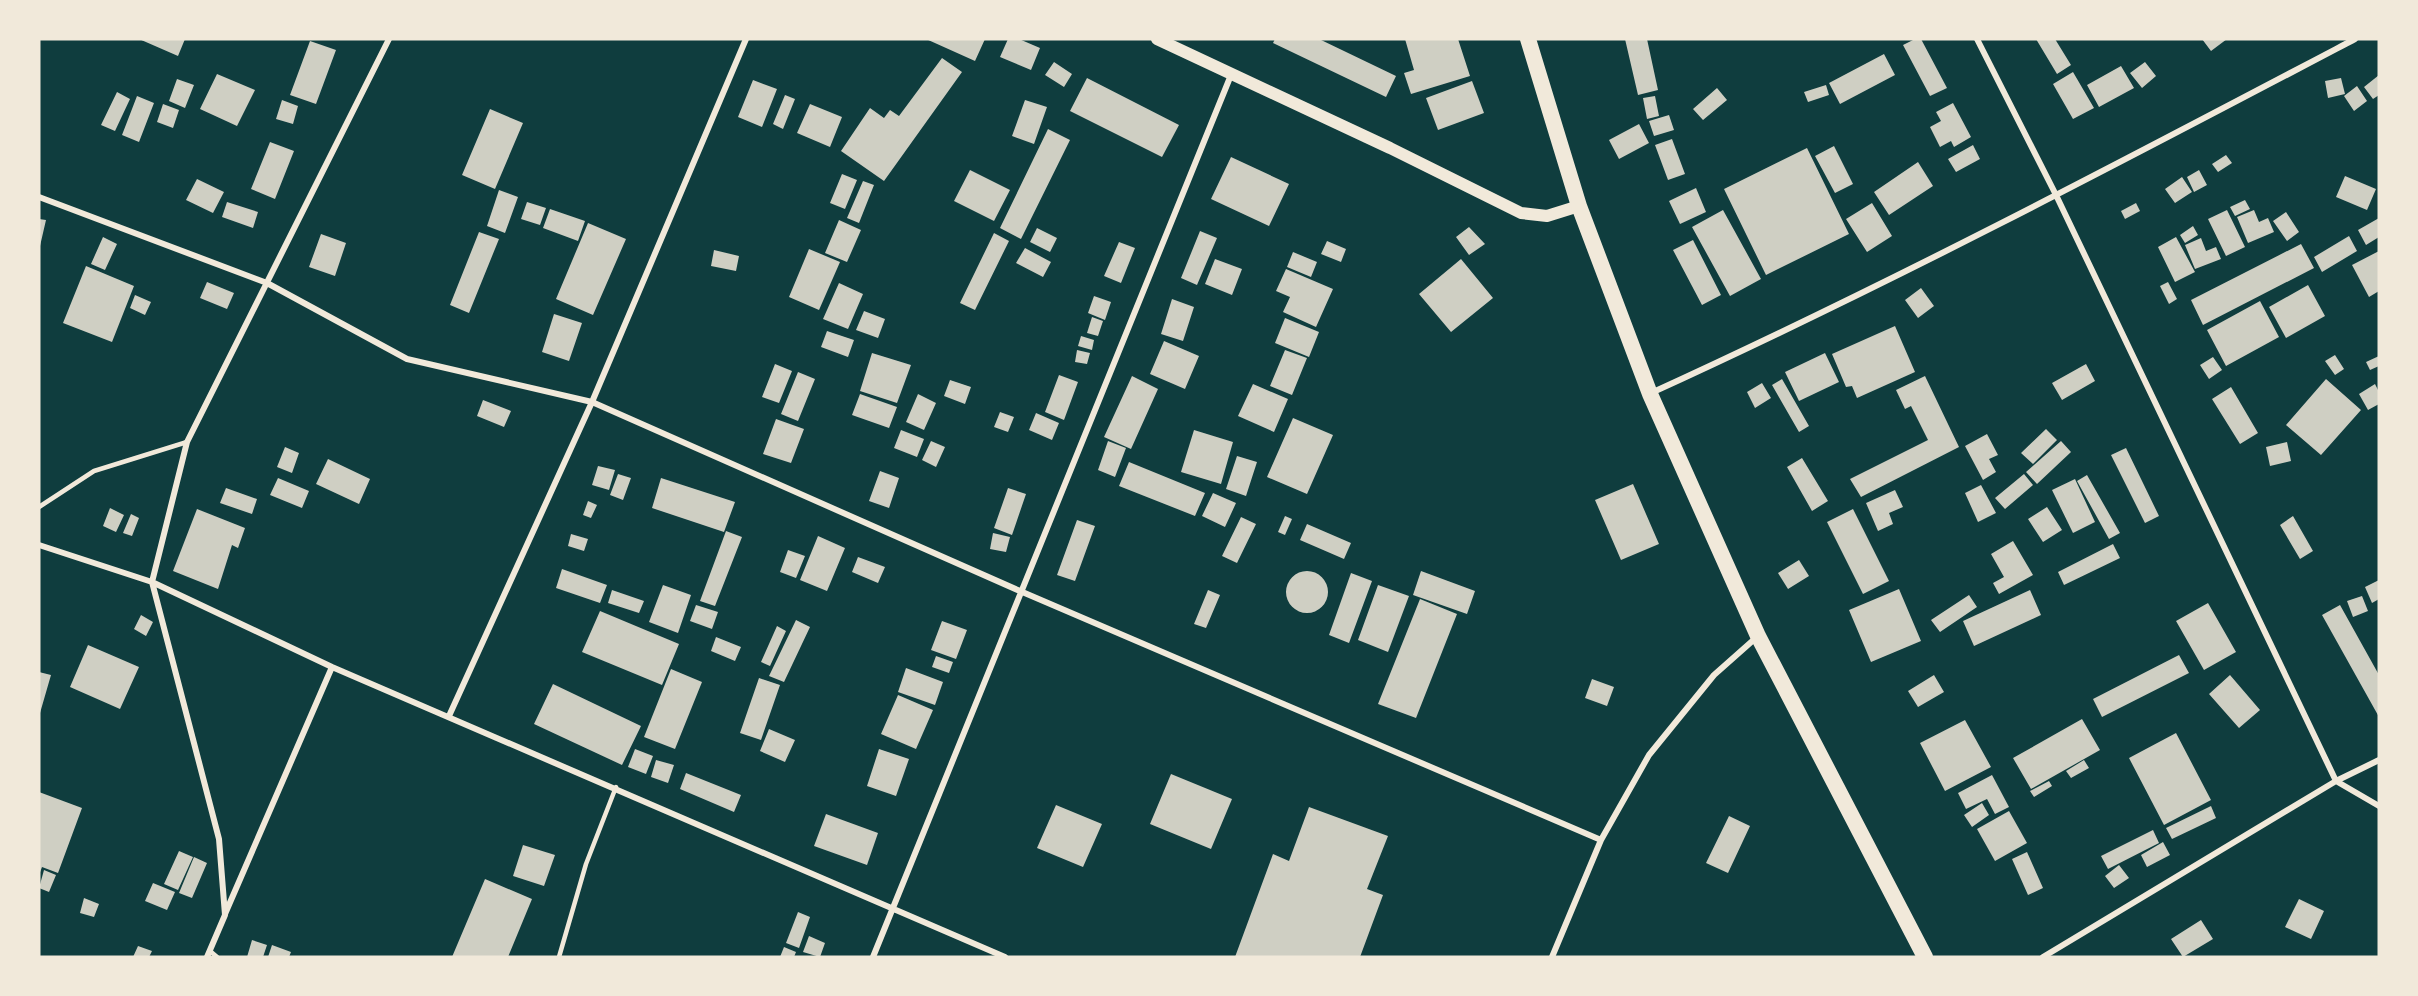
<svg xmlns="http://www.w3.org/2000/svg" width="2418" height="996" font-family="Helvetica,sans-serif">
<rect width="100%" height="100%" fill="#0f3d3e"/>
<path fill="#cfcfc3" d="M139 39H185L178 56Z
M926 39H985L975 61Z
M1008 39H1019L1040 48 1031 70 1000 57Z
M1275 39H1319L1396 76 1386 97 1273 43Z
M1405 39H1458L1470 76 1411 94 1404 73 1414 70Z
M1625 39H1647L1658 90 1638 95Z
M1915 39H1921L1947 88 1930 96 1903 45Z
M2036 39H2055L2071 65 2057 74Z
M2202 39H2227L2211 51Z
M310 41 336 50 316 104 290 95Z
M1884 54 1895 75 1840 104 1829 83Z
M942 58 962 72 884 181 841 151 870 108 884 118 890 110 899 116Z
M1054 62 1072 74 1064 87 1045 75Z
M2145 62 2156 76 2142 88 2130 73Z
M2121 66 2134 88 2099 107 2087 85Z
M2073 72 2094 108 2073 119 2053 84Z
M217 74 255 90 237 126 200 109Z
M2379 75V95L2373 99 2364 87Z
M1087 78 1179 125 1162 157 1070 111Z
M2341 78 2345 94 2328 98 2325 81Z
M177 79 194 85 185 108 169 101Z
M753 80 777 89 762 127 738 117Z
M1472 81 1484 113 1438 130 1426 98Z
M1826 85 1829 95 1808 102 1804 92Z
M2357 86 2367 101 2354 111 2344 96Z
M1717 88 1727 100 1703 120 1693 109Z
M117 92 130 99 115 131 101 125Z
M785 95 795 99 783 129 773 124Z
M137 96 154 103 139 142 122 135Z
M1655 96 1659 116 1647 119 1643 98Z
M282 100 298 106 293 124 276 119Z
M1025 100 1047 107 1034 144 1012 136Z
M1953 103 1971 137 1954 147 1951 141 1940 147 1930 127 1941 121 1936 112Z
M163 104 179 110 173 128 157 122Z
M810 104 842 117 830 147 797 133Z
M490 109 523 123 495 189 462 175Z
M1669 115 1674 130 1654 136 1649 121Z
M1639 124 1649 143 1619 159 1609 140Z
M1048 129 1070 140 1021 239 1000 228Z
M1672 139 1685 174 1668 180 1655 145Z
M270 142 294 151 275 199 251 189Z
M1973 145 1980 159 1956 172 1948 159Z
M1834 146 1853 184 1835 193 1815 156Z
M1807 148 1849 234 1766 275 1724 189Z
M2226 155 2232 163 2218 172 2212 164Z
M1231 157 1289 184 1269 226 1211 199Z
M1918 162 1933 186 1889 215 1874 192Z
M970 170 1010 190 994 221 954 201Z
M2199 170 2207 185 2194 192 2187 177Z
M842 174 857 180 845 209 830 203Z
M2345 176 2376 189 2367 210 2336 197Z
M2182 177 2192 192 2175 203 2165 189Z
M197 179 224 192 213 213 186 200Z
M863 181 874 185 859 223 847 218Z
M1696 188 1706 212 1680 224 1669 201Z
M499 190 518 197 505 233 487 226Z
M2245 200 2250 209 2235 216 2230 207Z
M227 202 258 212 253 228 222 217Z
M527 202 546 208 540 225 521 219Z
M1872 203 1892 236 1867 252 1846 219Z
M2136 203 2140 211 2125 219 2121 211Z
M550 209 585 221 578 241 543 228Z
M1723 210 1761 279 1730 296 1692 227Z
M2227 210 2245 247 2226 256 2208 219Z
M2254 210 2259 222 2268 218 2274 232 2248 243 2237 217Z
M2286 212 2299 232 2287 241 2273 221Z
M2379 218V237L2366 245 2358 230Z
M39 219 46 220 40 246 39 245Z
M839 220 861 230 847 262 825 253Z
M588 223 626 239 593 315 556 299Z
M2193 226 2198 235 2185 243 2180 235Z
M1469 227 1485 244 1469 255 1456 237Z
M1037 228 1057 238 1050 252 1030 242Z
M1200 231 1217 238 1197 285 1181 278Z
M479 232 499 239 469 313 450 305Z
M994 233 1009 241 975 310 960 303Z
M321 234 346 243 335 276 309 267Z
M2349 236 2357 251 2322 272 2314 257Z
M103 237 117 244 105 270 91 264Z
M2176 237 2195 272 2175 282 2158 247Z
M2201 238 2206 251 2216 247 2221 259 2195 269 2185 245Z
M1693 240 1721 295 1702 305 1673 250Z
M1327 241 1346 249 1341 262 1321 254Z
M1119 242 1135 248 1121 283 1104 276Z
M2301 244 2314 268 2203 325 2191 300Z
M1025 248 1051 262 1043 277 1016 263Z
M809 249 840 262 819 310 789 297Z
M714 250 739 256 736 271 711 266Z
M2379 251V291L2369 297 2352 265Z
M1293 252 1317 262 1311 277 1287 267Z
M1215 259 1242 269 1232 295 1205 284Z
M1461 259 1493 298 1451 332 1419 294Z
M86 266 134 286 112 342 63 323Z
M1286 269 1333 289 1316 327 1283 312 1290 297 1276 291Z
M207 282 234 293 227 309 200 298Z
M2168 282 2177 299 2169 304 2160 286Z
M839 283 863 294 848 329 823 319Z
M2308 285 2325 316 2286 338 2269 307Z
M1921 288 1934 306 1918 318 1905 300Z
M135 295 151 302 145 315 130 308Z
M1094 296 1111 302 1105 320 1088 313Z
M1172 299 1194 307 1183 341 1161 334Z
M2260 301 2279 337 2226 366 2207 330Z
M864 311 885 319 878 338 856 330Z
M554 314 582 323 569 361 542 352Z
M1092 317 1103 321 1098 336 1087 333Z
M1285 318 1319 332 1309 357 1275 343Z
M1895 326 1915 372 1857 398 1852 386 1846 387 1832 354Z
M827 331 854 340 848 357 821 347Z
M1081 336 1094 340 1092 350 1078 346Z
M1164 341 1199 356 1185 389 1150 374Z
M1077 350 1090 353 1087 364 1075 362Z
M1285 350 1307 358 1292 395 1270 386Z
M872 353 911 365 897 403 860 391Z
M1825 353 1839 382 1799 401 1785 372Z
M2335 355 2344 369 2335 375 2325 361Z
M2379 356V366L2370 370 2366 362Z
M2213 357 2222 370 2209 379 2200 365Z
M775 364 792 371 779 403 762 397Z
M2086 364 2095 381 2062 400 2052 383Z
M798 372 815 379 798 421 781 414Z
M1059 375 1078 382 1064 420 1045 412Z
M1132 376 1158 389 1131 449 1104 437Z
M1925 376 1959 447 1861 497 1850 479 1928 440 1911 406 1905 409 1896 390Z
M1782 379 1809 426 1799 432 1772 385Z
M2326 379 2361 410 2321 455 2286 425Z
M950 380 971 387 965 404 944 396Z
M1762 383 1771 398 1755 408 1747 392Z
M1253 384 1288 399 1274 432 1238 416Z
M2375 384 2379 392V404L2368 410 2359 394Z
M2231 387 2258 433 2240 444 2212 399Z
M860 394 897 407 889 428 852 415Z
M918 394 936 403 924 430 906 422Z
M483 400 511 411 504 427 477 416Z
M1000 412 1014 417 1008 432 994 427Z
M1036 413 1059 423 1052 440 1029 430Z
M1293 418 1333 435 1307 494 1267 477Z
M776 419 804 429 791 463 763 454Z
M2046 429 2057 440 2033 464 2021 453Z
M901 430 924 439 917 457 894 448Z
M1194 430 1233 442 1221 484 1181 472Z
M1987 434 1998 455 1989 459 1996 472 1983 480 1965 446Z
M931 441 945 447 936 467 922 460Z
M1108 441 1126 448 1115 477 1098 470Z
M2061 441 2071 452 2037 484 2026 472Z
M2287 442 2291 461 2270 466 2266 447Z
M285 447 299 453 292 473 277 467Z
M2126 448 2159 516 2145 523 2111 455Z
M1237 456 1257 462 1246 496 1226 489Z
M1802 458 1828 501 1812 511 1787 467Z
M328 459 370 479 359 504 316 484Z
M1129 462 1205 493 1195 516 1119 486Z
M598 466 615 470 609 490 592 485Z
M880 471 899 478 889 508 869 501Z
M618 474 631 478 623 500 610 495Z
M2024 474 2033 485 2005 509 1995 498Z
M2087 475 2120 533 2109 539 2077 481Z
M278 478 309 491 302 508 270 495Z
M661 478 735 502 724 532 652 508Z
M2075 479 2095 522 2073 533 2052 490Z
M1633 484 1659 544 1621 560 1595 500Z
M1981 485 1996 513 1978 522 1965 493Z
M226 488 257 499 252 514 220 503Z
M1008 488 1026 494 1012 535 994 528Z
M1895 490 1903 507 1889 513 1893 524 1878 531 1866 503Z
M1213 493 1236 503 1225 527 1202 516Z
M588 501 597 505 591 518 583 515Z
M2047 507 2062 530 2043 542 2028 519Z
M110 508 124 515 116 532 103 526Z
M197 509 245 528 238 548 232 545 218 589 173 571Z
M1853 509 1889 581 1863 594 1827 522Z
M131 514 139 518 132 536 123 533Z
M1285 516 1292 519 1285 535 1278 532Z
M2293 516 2313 551 2300 559 2280 525Z
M1241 517 1256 524 1237 563 1222 556Z
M1077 520 1095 526 1075 581 1057 575Z
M1307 524 1351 543 1344 559 1300 540Z
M726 531 742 537 715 606 700 601Z
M993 533 1010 537 1006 552 990 549Z
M571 534 588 539 584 551 568 546Z
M818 536 845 548 827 591 800 580Z
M2013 541 2033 575 1999 594 1993 583 2004 577 1991 554Z
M2113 544 2120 558 2064 585 2058 572Z
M788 550 805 556 796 578 780 572Z
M858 557 885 567 878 583 852 572Z
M1799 560 1809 576 1788 589 1778 573Z
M562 569 607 585 600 603 556 588Z
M1421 571 1475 591 1467 614 1413 595Z
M1286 592a21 21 0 1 1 42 0a21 21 0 1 1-42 0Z
M1351 573 1372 581 1349 643 1329 635Z
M2379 580V599L2372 603 2365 587Z
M663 585 691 595 678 633 649 622Z
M1378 585 1409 596 1388 652 1358 640Z
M1899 589 1921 641 1871 662 1849 610Z
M612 590 644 601 639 613 608 603Z
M1208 590 1220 595 1206 628 1194 624Z
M2030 590 2041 615 1974 646 1963 621Z
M1969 595 1977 607 1940 632 1931 620Z
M2362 596 2368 611 2353 617 2347 601Z
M1420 599 1457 614 1416 718 1378 704Z
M2208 603 2236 652 2204 670 2176 621Z
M696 605 718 612 712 629 690 621Z
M2340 605 2379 675V717L2322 615Z
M600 611 679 644 662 685 582 652Z
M141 615 153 622 146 636 134 629Z
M796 620 810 627 784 682 769 676Z
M942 621 967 630 956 659 931 650Z
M777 626 786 631 770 666 761 662Z
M716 637 741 647 735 661 711 651Z
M88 645 139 667 120 709 70 687Z
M2179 655 2189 673 2102 717 2093 699Z
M936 656 953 662 949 673 932 667Z
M906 668 943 682 935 705 898 692Z
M671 669 702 682 675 749 644 737Z
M39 672 51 675 40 713H39Z
M1934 675 1944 692 1918 707 1908 691Z
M2230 675 2260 710 2239 728 2209 694Z
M759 678 780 685 761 740 740 733Z
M1592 679 1614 687 1607 706 1585 698Z
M553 684 641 726 622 765 534 724Z
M898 695 933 710 916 749 881 734Z
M2082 719 2100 750 2031 789 2013 758Z
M1965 720 1991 767 1945 791 1920 743Z
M769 729 795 740 785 762 760 751Z
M2176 733 2211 800 2164 825 2129 758Z
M635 749 653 756 646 774 628 767Z
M879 749 909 759 896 796 867 786Z
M656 760 674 765 668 783 651 777Z
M2084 760 2089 768 2071 778 2066 771Z
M686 773 741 795 734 812 680 789Z
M1171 774 1232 799 1211 849 1150 824Z
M1992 775 2009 807 1995 814 1987 799 1966 809 1958 793Z
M2049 781 2052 786 2034 797 2030 791Z
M39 792 82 808 58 873 42 867 39 875Z
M1982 803 1989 815 1972 827 1964 815Z
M1056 805 1102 824 1083 867 1037 848Z
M2211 806 2216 818 2172 839 2166 828Z
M1309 807 1388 836 1367 889 1383 895 1360 957H1235L1273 854 1289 861Z
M2009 811 2027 843 1995 861 1977 829Z
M826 814 878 833 867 865 814 846Z
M1729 816 1750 826 1728 873 1706 863Z
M2153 830 2159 843 2108 869 2101 856Z
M2163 842 2170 855 2147 867 2141 855Z
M523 845 555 855 544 886 513 876Z
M179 851 193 857 178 890 164 884Z
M2027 852 2043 888 2028 895 2012 859Z
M194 857 207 863 192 898 179 893Z
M2119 865 2129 878 2114 888 2105 876Z
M44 870 56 875 49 892 39 888Z
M485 879 532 899 508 957H452Z
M153 883 175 892 167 910 145 901Z
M84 898 99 904 94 917 80 913Z
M2299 899 2324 911 2311 939 2285 927Z
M798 912 810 917 799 948 786 943Z
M2201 920 2213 939 2183 957 2171 939Z
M809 936 825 943 820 957 803 952Z
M252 940 267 945 263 957H247Z
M272 945 291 952 289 957H268Z
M138 946 152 951 149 957H133Z
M784 947 796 952 794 957H780Z"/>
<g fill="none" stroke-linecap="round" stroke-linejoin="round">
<path stroke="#f1e9da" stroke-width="4.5" d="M39 507 94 471 187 442
M210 951 217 957
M559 957 586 864 616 787"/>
<path stroke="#f1e9da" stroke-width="6" d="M1977 39 2056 195 2336 781 2379 806
M39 197 267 283 407 359 592 402 1020 591 1601 840
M1651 393C1890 284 2123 161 2355 39
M39 545 152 582 332 667 1005 957
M449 716 592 402 746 39
M225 914 332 667
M207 957 225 915 219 839 152 582 187 442 389 39
M873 957 1231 75
M1552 957 1601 840 1649 755 1714 675 1758 636
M2043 957 2336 781 2379 760"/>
<path stroke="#f1e9da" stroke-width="12" d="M1157 39 1390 148 1521 213 1547 216 1579 206"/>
<path stroke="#f1e9da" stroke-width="16" d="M1528 39 1579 206 1650 394 1758 636 1925 957"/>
</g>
<rect width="2418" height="996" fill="none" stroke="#f1e9da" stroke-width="81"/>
</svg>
